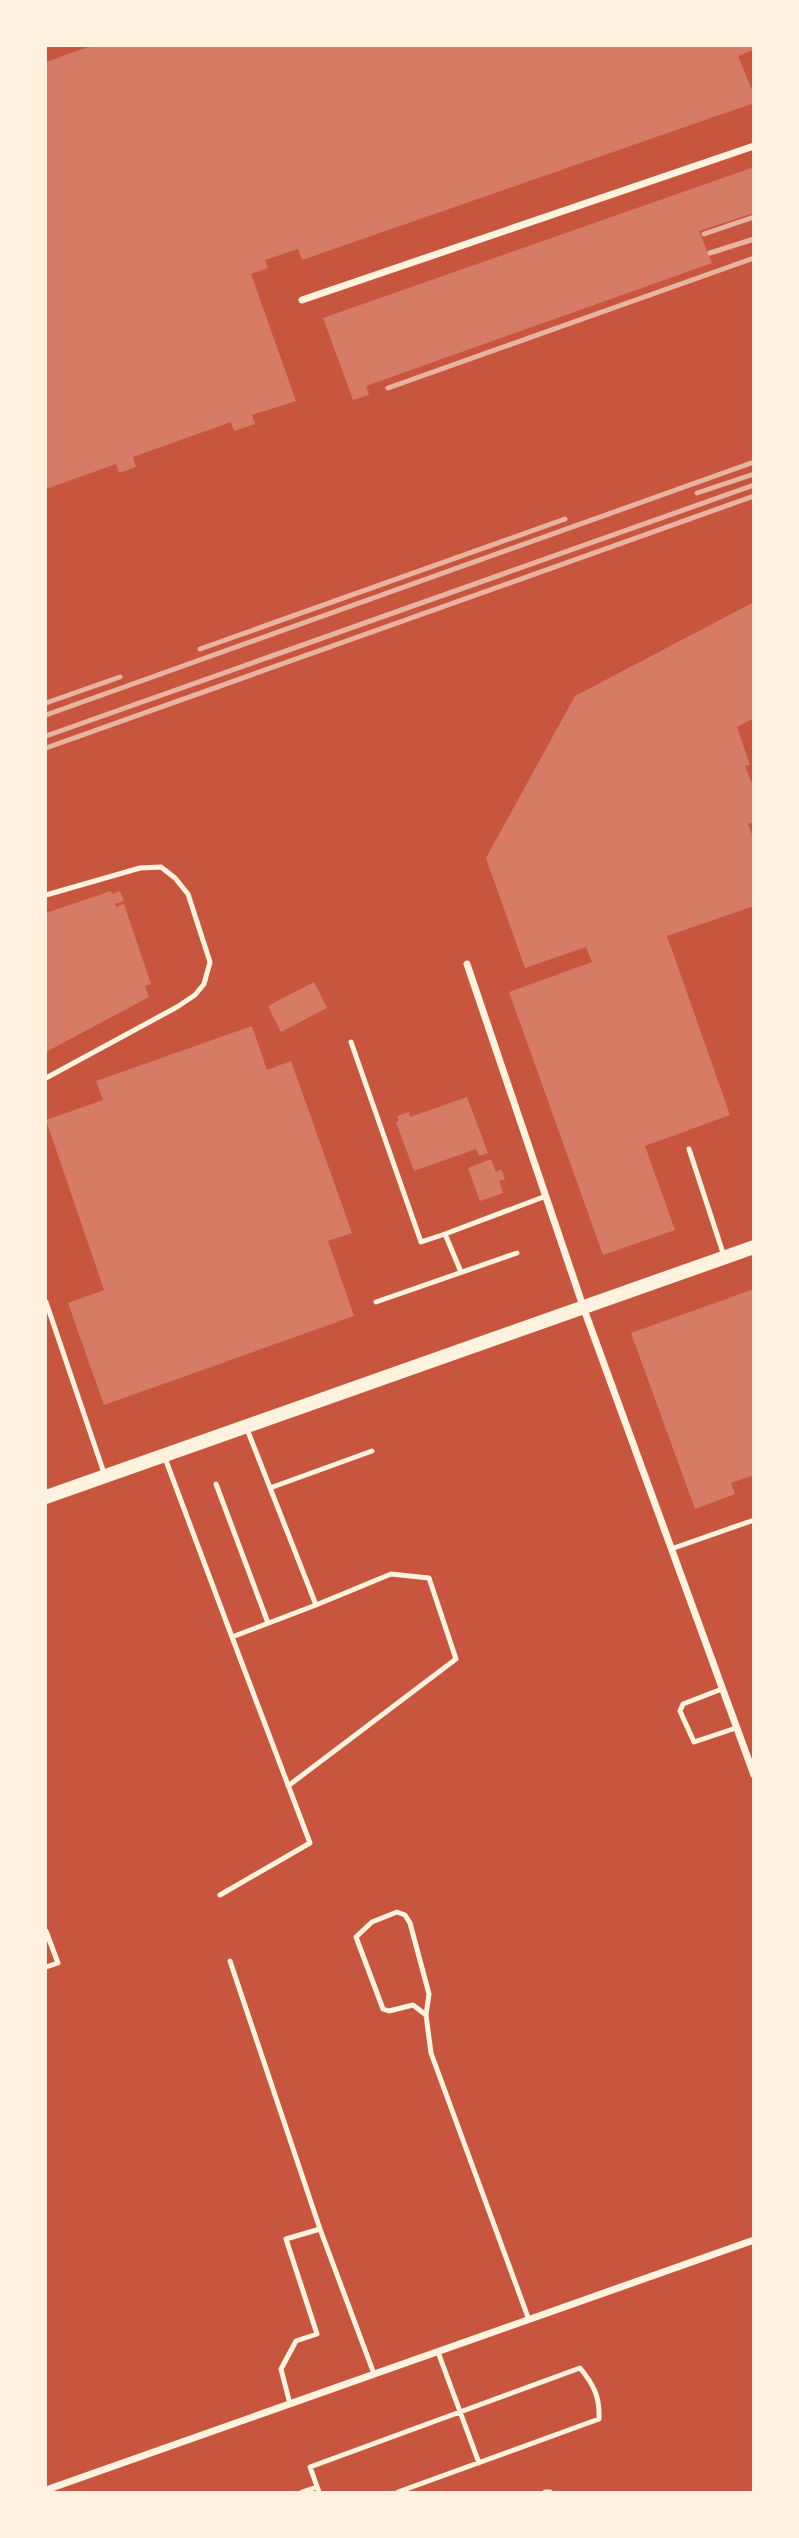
<svg xmlns="http://www.w3.org/2000/svg" width="799" height="2538" font-family="Merriweather,serif">
<rect width="100%" height="100%" fill="#c8553d"/>
<path fill="#d67c66" d="M91 46H754V50L738 56 754 95V103L302 260 298 249 265 260 268 268 251 274 296 401 252 415 255 424 234 431 231 422 133 457 136 467 119 473 116 464 46 489V62Z
M754 167V213L699 231 712 263 366 386 369 395 353 400 323 318Z
M754 602V718L737 727 750 765 745 766 754 789V822L748 824 754 840V906L667 936 730 1115 645 1146 675 1230 603 1255 509 992 592 962 586 947 525 968 486 858 575 696Z
M111 891 112 894 120 891 124 901 115 904 116 907 124 904 151 984 145 986 149 997 46 1052V913Z
M314 982 327 1008 281 1032 268 1006Z
M252 1026 267 1070 291 1061 352 1233 328 1241 354 1316 104 1405 68 1303 104 1290 46 1120 103 1100 96 1081Z
M467 1097 488 1153 479 1156 476 1149 414 1171 396 1122 399 1121 397 1116 409 1112 410 1117Z
M491 1159 496 1172 501 1169 505 1179 499 1181 503 1193 480 1201 468 1168Z
M754 1289V1475L731 1483 735 1494 695 1509 631 1333Z"/>
<g fill="none" stroke-linecap="round" stroke-linejoin="round">
<path stroke="#fff3e0" stroke-width="5" d="M46 895 140 868 161 867 175 878 188 894 210 962 204 984 195 995 177 1007 46 1078
M351 1042 421 1242 445 1234
M689 1149 724 1256
M461 1272 445 1234 546 1196
M46 1302 105 1476
M376 1302 517 1253
M165 1458 232 1637 316 1605 247 1429
M216 1484 268 1623
M270 1488 372 1451
M671 1549 754 1520
M722 1689 683 1704 680 1711 694 1742 736 1728
M288 1786 456 1659 429 1578 391 1574 316 1605
M220 1895 310 1843 232 1637
M46 1931 58 1963 46 1967
M230 1961 320 2229 286 2239 317 2334 296 2341 281 2369 290 2404
M426 2015 413 2005 389 2011 383 2009 356 1937 372 1922 397 1912 405 1915 410 1923 429 1994 426 2015 431 2053 529 2320
M320 2229 374 2374
M438 2352 479 2463
M302 2492 317 2487
M319 2492 310 2467 580 2368C594 2385 600 2397 599 2419L398 2492
M545 2492H550"/>
<path stroke="#fff3e0" stroke-width="7" d="M302 300 754 146
M467 964 585 1312 754 1775
M46 2490 754 2240"/>
<path stroke="#fff3e0" stroke-width="14" d="M46 1497 754 1247"/>
<path stroke="#e9b49f" stroke-width="5" d="M704 234 754 217
M710 253 754 239
M388 388 754 258
M697 493 754 474
M200 649 565 519
M46 703 120 677
M46 715 754 462
M46 736 754 485
M46 748 754 496"/>
</g>
<rect width="799" height="2538" fill="none" stroke="#fff3e0" stroke-width="94"/>
</svg>
